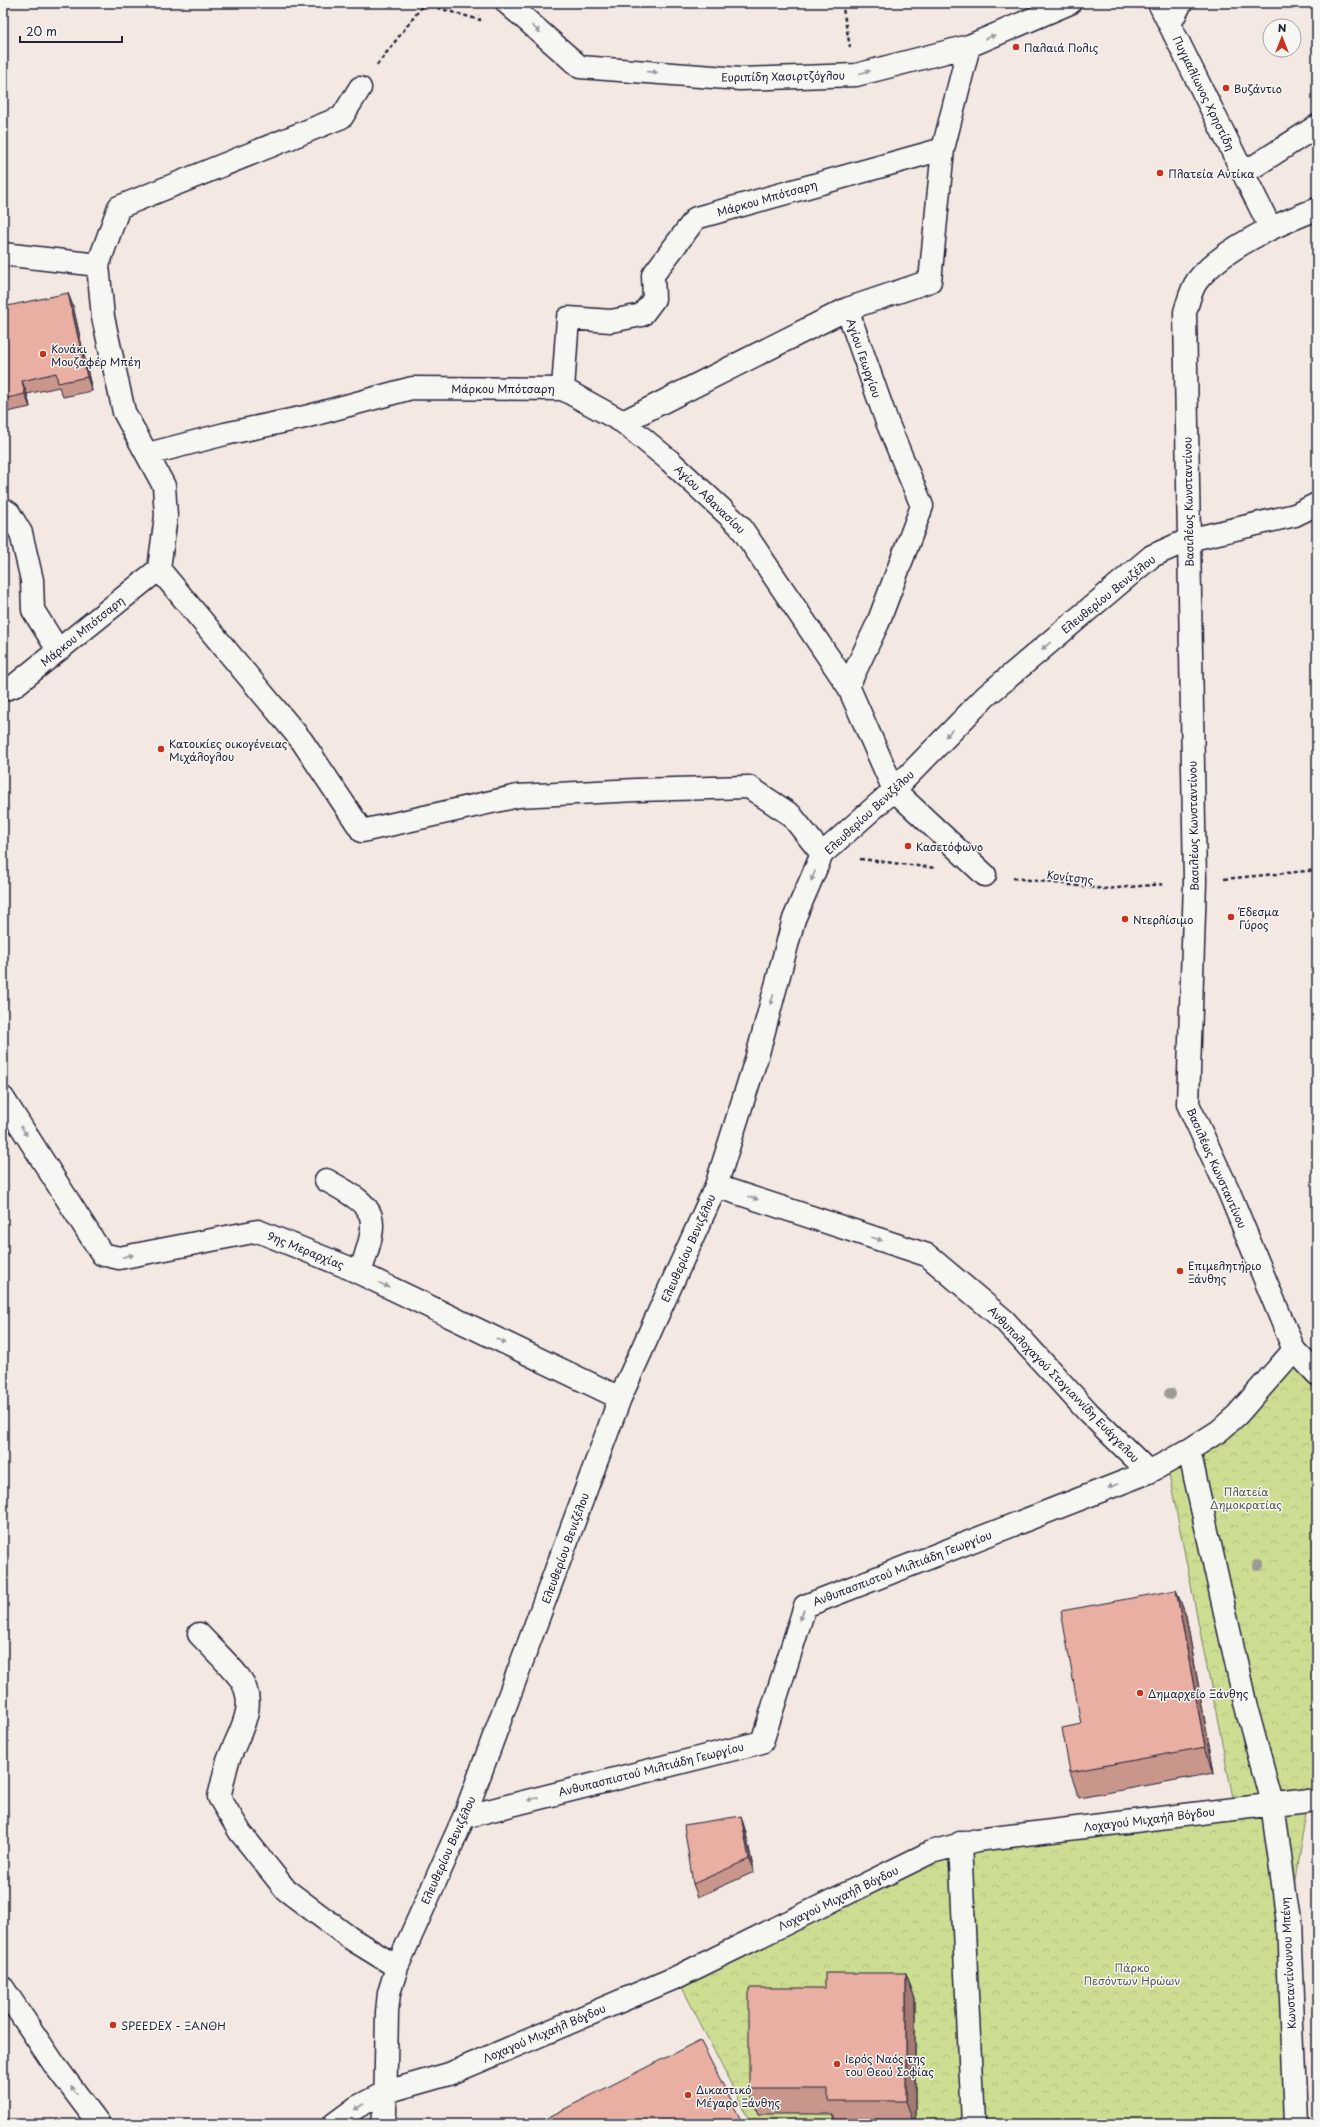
<svg xmlns="http://www.w3.org/2000/svg" width="1320" height="2127" font-family="'Playpen Sans',sans-serif">
<defs>
<pattern id="forest-crowns" width="20" height="18" patternUnits="userSpaceOnUse"><rect width="20" height="18" fill="#cdde92"/><path d="M2 6a3 3 0 1 1 6 0M12 15a3 3 0 1 1 6 0" fill="none" stroke="#b0be7f"/></pattern>
</defs>
<rect width="100%" height="100%" fill="#f3e8e2"/>
<filter id="ink" filterUnits="userSpaceOnUse"><feTurbulence type="fractalNoise" baseFrequency=".025" numOctaves="2"/><feDisplacementMap in="SourceGraphic" scale="8" xChannelSelector="R" yChannelSelector="G"/><feConvolveMatrix kernelMatrix="1 2 1 2 8 2 1 2 1" color-interpolation-filters="sRGB"/></filter>
<g filter="url(#ink)">
<path fill="url(#forest-crowns)" stroke="#788066" d="M1294 1350 1317 1366V1799L1308 1800 1288 1922 1284 2124H751L677 1977 960 1843 1235 1808 1167 1464Z"/>
<g fill="none" stroke-linecap="round" stroke-linejoin="round">
<g stroke="#22223b" stroke-width="25">
<path id="minor" d="M507 3 580 67 740 79 856 75 969 46 1070 3
M1159 3 1270 227
M1170 24 1181 3
M360 88 342 117 119 207 98 265 103 317 124 412 164 486 166 516 159 569 302 741 362 831 518 796 636 790 749 787 791 815 822 854
M1244 173 1317 126
M3 254 98 265
M563 389 568 318 611 321 642 315 654 299 653 275 696 218 943 149
M623 422 847 309
M148 454 225 434 305 417 412 388 563 389 623 422 670 461 740 526 848 686 894 790 985 875
M3 509 9 513 21 533 32 580 33 610 58 650
M848 686 878 623 922 506 887 422 847 309 930 281 943 149 969 46
M3 690 14 686 159 569
M3 1098 102 1254 119 1258 258 1231 347 1267 620 1398
M326 1180C381 1210 379 1215 360 1273
M716 1186 927 1255 1004 1320 1088 1412 1149 1472
M1294 1350 1237 1415 1219 1431 1189 1450 1246 1707 1272 1803 1288 1922 1296 2124
M199 1634C212 1648 227 1662 239 1677 261 1706 236 1736 227 1764 224 1775 222 1786 219 1797L240 1832 286 1890 350 1938 397 1967
M464 1817 762 1742 805 1606 1149 1472 1189 1450
M960 1843 973 2124
M3 1988 54 2064 99 2124
M334 2124 357 2107 386 2092 449 2074 677 1977 931 1852 977 1840 1317 1799
M381 2124 385 2113 387 2012 389 1993 397 1967 464 1817 620 1398 716 1186 758 1053 794 919 822 854 894 790 986 696 1152 556 1188 540 1295 515 1317 504"/>
</g>
<g stroke="#22223b" stroke-width="25">
<path id="major" d="M1317 209C1278 224 1224 247 1197 281 1191 289 1188 303 1185 312L1195 881 1188 1104 1229 1192 1294 1350 1317 1374"/>
</g>
<path stroke="#22223b" stroke-width="2.5" stroke-dasharray="4 3" stroke-linecap="butt" d="M842 3 850 47
M377 65 424 4 480 20 479 15
M860 859 935 868
M1013 878 1104 889 1165 884
M1224 879 1317 870"/>
<use href="#minor" stroke="#f6f6f2" stroke-width="22"/>
<use href="#major" stroke="#f6f6f2" stroke-width="22"/>
</g>
<g fill="#9c9a94">
<circle cx="1170" cy="1394" r="6"/>
<circle cx="1258" cy="1565" r="6"/>
</g>
<path fill="#c8968b" stroke="#22223b" d="M73 306 92 391 63 397 59 387 27 394 30 407 3 413V307Z
M1176 1590 1186 1616 1214 1773 1079 1798 1070 1772 1081 1724Z
M745 1829 754 1872 698 1897 693 1884Z
M906 1973 915 1999V2124H837L833 2114H758L749 2089 825 1988Z"/>
<path fill="#a27a71" stroke="#22223b" d="M68 293 73 306 92 391 87 377Z
M22 381 27 394 30 407 25 394Z
M1176 1590 1186 1616 1214 1773 1205 1747Z
M741 1816 745 1829 754 1872 749 1859Z
M906 1973 915 1999V2124H914L906 2101Z"/>
<path fill="#e8afa2" stroke="#22223b" d="M68 293 87 377 58 383 56 373 22 381 25 394 3 399V307Z
M1176 1590 1205 1747 1070 1772 1062 1728 1081 1724 1061 1611Z
M741 1816 749 1859 693 1884 684 1825Z
M825 1973H906V2101H828V2089H749V1988H825Z
M700 2040 743 2124H535Z"/>
<defs><path id="oneway-solid" d="M-6-.8H1V-3.2L6.5 0L1 3.2V.8H-6Z"/></defs>
<g fill="#9797a0">
<use href="#oneway-solid" transform="translate(536 29) rotate(41)"/>
<use href="#oneway-solid" transform="translate(990 37) rotate(-23)"/>
<use href="#oneway-solid" transform="translate(652 72) rotate(4)"/>
<use href="#oneway-solid" transform="translate(865 72) rotate(-14)"/>
<use href="#oneway-solid" transform="translate(1046 646) rotate(140)"/>
<use href="#oneway-solid" transform="translate(949 733) rotate(134)"/>
<use href="#oneway-solid" transform="translate(813 876) rotate(113)"/>
<use href="#oneway-solid" transform="translate(772 1000) rotate(105)"/>
<use href="#oneway-solid" transform="translate(24 1131) rotate(58)"/>
<use href="#oneway-solid" transform="translate(753 1198) rotate(18)"/>
<use href="#oneway-solid" transform="translate(877 1239) rotate(18)"/>
<use href="#oneway-solid" transform="translate(128 1256) rotate(-11)"/>
<use href="#oneway-solid" transform="translate(384 1285) rotate(26)"/>
<use href="#oneway-solid" transform="translate(501 1341) rotate(26)"/>
<use href="#oneway-solid" transform="translate(1113 1486) rotate(159)"/>
<use href="#oneway-solid" transform="translate(802 1615) rotate(108)"/>
<use href="#oneway-solid" transform="translate(533 1799) rotate(166)"/>
<use href="#oneway-solid" transform="translate(74 2090) rotate(-127)"/>
<use href="#oneway-solid" transform="translate(359 2107) rotate(149)"/>
</g>
</g>
<g fill="#c8321e" stroke="#f6f6f2" stroke-width="1.5">
<circle cx="1016" cy="47" r="4"/>
<circle cx="1226" cy="88" r="4"/>
<circle cx="1160" cy="173" r="4"/>
<circle cx="43" cy="354" r="4"/>
<circle cx="161" cy="749" r="4"/>
<circle cx="908" cy="846" r="4"/>
<circle cx="1231" cy="917" r="4"/>
<circle cx="1125" cy="919" r="4"/>
<circle cx="1180" cy="1271" r="4"/>
<circle cx="1140" cy="1693" r="4"/>
<circle cx="113" cy="2025" r="4"/>
<circle cx="837" cy="2064" r="4"/>
<circle cx="688" cy="2095" r="4"/>
</g>
<g text-anchor="middle" dominant-baseline="central" stroke-width="3" stroke-linejoin="round" paint-order="stroke">
<g font-size="11" fill="#22223b" stroke="#f6f6f2" text-anchor="start">
<text x="1024" y="47">Παλαιά Πολις</text>
<text x="1234" y="88">Βυζάντιο</text>
<text x="1168" y="173">Πλατεία Αντίκα</text>
<text x="51" y="348">Κονάκι<tspan x="51" dy="13">Μουζαφέρ Μπέη</tspan></text>
<text x="169" y="743">Κατοικίες οικογένειας<tspan x="169" dy="13">Μιχάλογλου</tspan></text>
<text x="916" y="846">Κασετόφωνο</text>
<text x="1239" y="911">Έδεσμα<tspan x="1239" dy="13">Γύρος</tspan></text>
<text x="1133" y="919">Ντερλίσιμο</text>
<text x="1188" y="1265">Επιμελητήριο<tspan x="1188" dy="13">Ξάνθης</tspan></text>
<text x="1148" y="1693">Δημαρχείο Ξάνθης</text>
<text x="121" y="2025">SPEEDEX - ΞΑΝΘΗ</text>
<text x="845" y="2058">Ιερός Ναός της<tspan x="845" dy="13">του Θεού Σοφίας</tspan></text>
<text x="696" y="2089">Δικαστικό<tspan x="696" dy="13">Μέγαρο Ξάνθης</tspan></text>
</g>
<g font-size="11" fill="#22223b" stroke="#f6f6f2">
<text transform="translate(783 76) rotate(-1)">Ευριπίδη Χασιρτζόγλου</text>
<text transform="translate(1204 93) rotate(64)">Πυγμαλίωνος Χρηστίδη</text>
<text transform="translate(767 198) rotate(-16)">Μάρκου Μπότσαρη</text>
<text transform="translate(864 358) rotate(71)">Αγίου Γεωργίου</text>
<text x="503" y="388">Μάρκου Μπότσαρη</text>
<text transform="translate(710 499) rotate(44)">Αγίου Αθανασίου</text>
<text transform="translate(1188 502) rotate(-91)">Βασιλέως Κωνσταντίνου</text>
<text transform="translate(1108 594) rotate(-39)">Ελευθερίου Βενιζέλου</text>
<text transform="translate(82 631) rotate(-39)">Μάρκου Μπότσαρη</text>
<text transform="translate(869 812) rotate(-43)">Ελευθερίου Βενιζέλου</text>
<text transform="translate(1193 826) rotate(-91)">Βασιλέως Κωνσταντίνου</text>
<text transform="translate(1070 877) rotate(7)">Κονίτσης</text>
<text transform="translate(1217 1168) rotate(66)">Βασιλέως Κωνσταντίνου</text>
<text transform="translate(688 1248) rotate(-66)">Ελευθερίου Βενιζέλου</text>
<text transform="translate(306 1250) rotate(22)">9ης Μεραρχίας</text>
<text transform="translate(1064 1384) rotate(46)">Ανθυπολοχαγού Στογιαννίδη Ευάγγελου</text>
<text transform="translate(565 1548) rotate(-70)">Ελευθερίου Βενιζέλου</text>
<text transform="translate(902 1568) rotate(-21)">Ανθυπασπιστού Μιλτιάδη Γεωργίου</text>
<text transform="translate(651 1769) rotate(-14)">Ανθυπασπιστού Μιλτιάδη Γεωργίου</text>
<text transform="translate(1149 1819) rotate(-7)">Λοχαγού Μιχαήλ Βόγδου</text>
<text transform="translate(448 1850) rotate(-66)">Ελευθερίου Βενιζέλου</text>
<text transform="translate(838 1898) rotate(-26)">Λοχαγού Μιχαήλ Βόγδου</text>
<text transform="translate(1288 1963) rotate(-93)">Κωνσταντίνουνου Μπένη</text>
<text transform="translate(544 2033) rotate(-23)">Λοχαγού Μιχαήλ Βόγδου</text>
</g>
<g font-size="11" fill="#555a55" stroke="#f6f6f2">
<text x="1246" y="1491">Πλατεία<tspan x="1246" dy="13">Δημοκρατίας</tspan></text>
<text x="1132" y="1967">Πάρκο<tspan x="1132" dy="13">Πεσόντων Ηρώων</tspan></text>
</g>
</g>
<rect width="1320" height="2127" fill="none" stroke="#f6f6f2" stroke-width="16"/>
<rect x="8" y="8" width="1304" height="2111" fill="none" stroke="#22223b" stroke-width="1.5" filter="url(#ink)"/>
<g transform="translate(1282 38)"><circle r="19" fill="#f6f6f2" stroke="#a1a1a9"/>
<path d="M0-3L7 15L0 10L-7 15Z" fill="#c8321e"/>
<text y="-6" font-size="11" font-weight="bold" text-anchor="middle" fill="#22223b">N</text>
</g>
<path d="M20 36v6h102v-6" fill="none" stroke="#22223b" stroke-width="2"/>
<text x="26" y="36" font-size="12" fill="#22223b" stroke="#f6f6f2" stroke-width="3" paint-order="stroke">20 m</text>
</svg>
